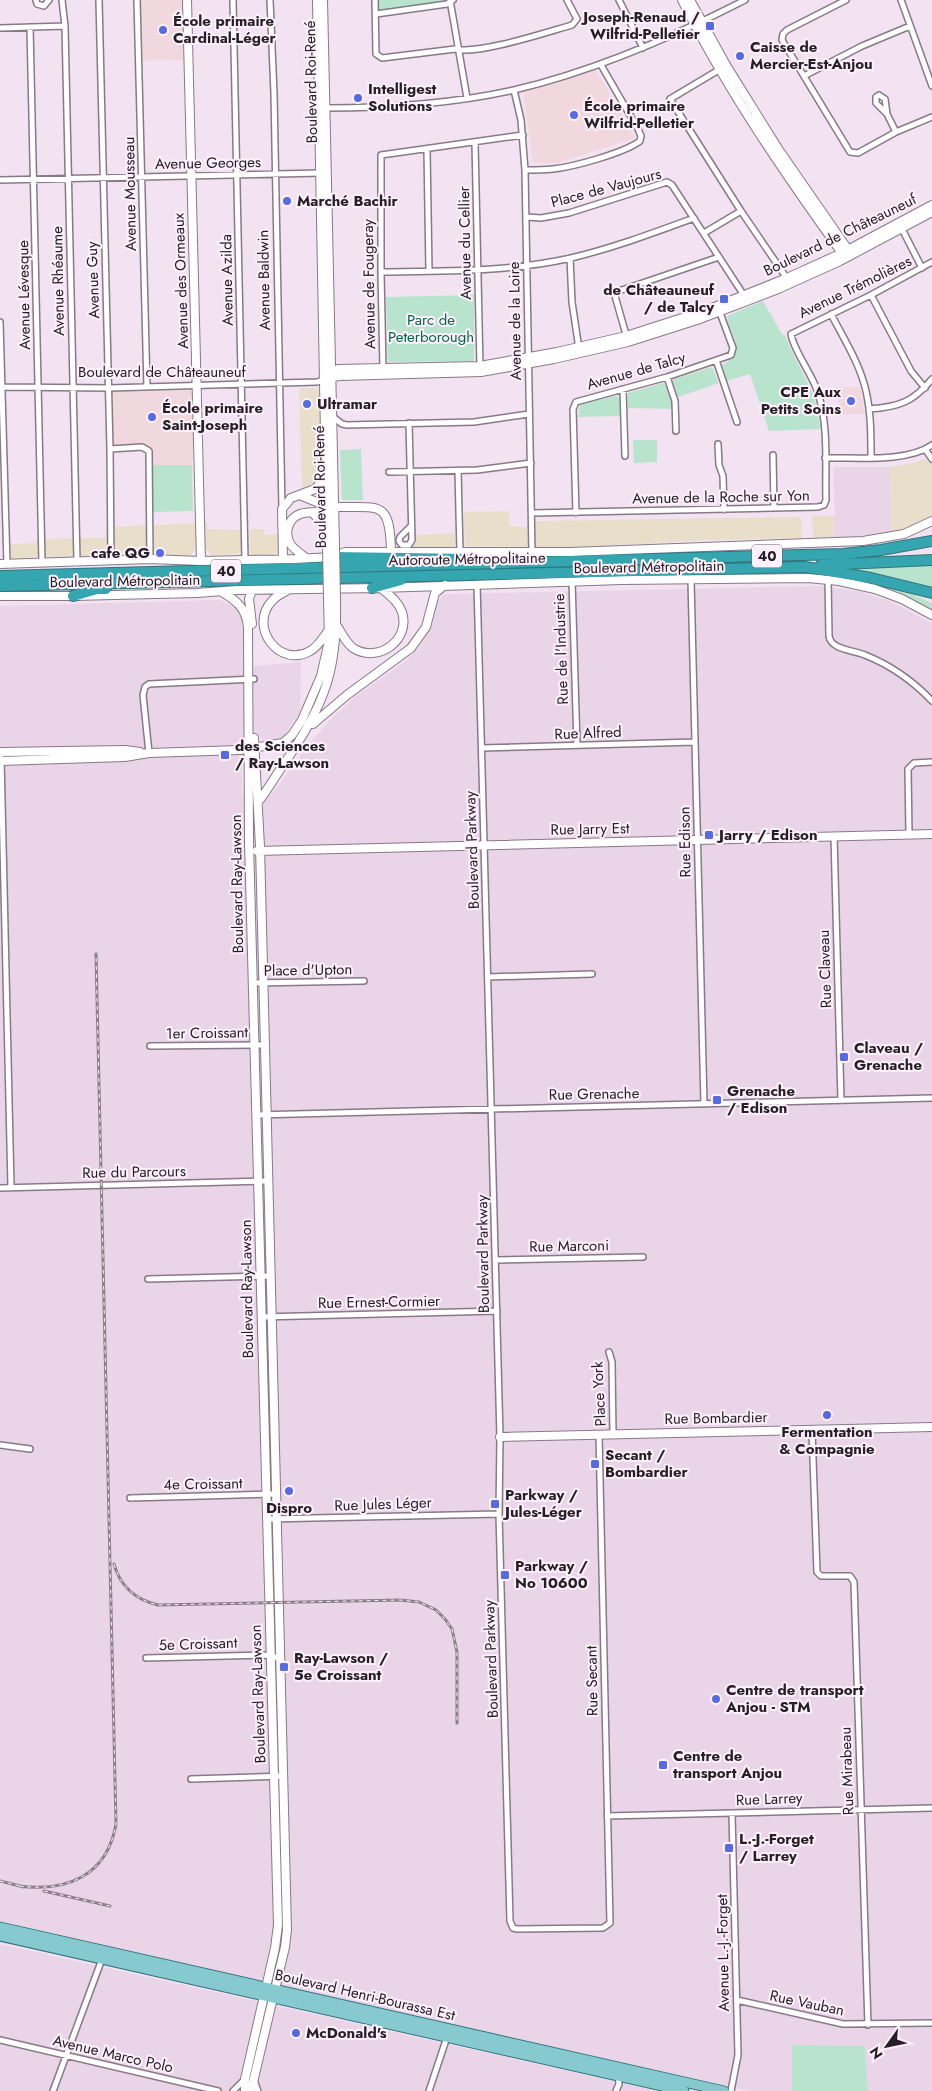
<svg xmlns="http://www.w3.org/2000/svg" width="932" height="2091" font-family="Jost,sans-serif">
<rect width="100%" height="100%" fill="#f3e3f2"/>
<path fill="#e9dec9" d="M299 388H314V389L317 388 319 390 321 476 316 485 302 490Z
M932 456V515L908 528 891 532 890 467 914 463Z
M509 511V526L526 527 537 521 801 517 802 538 710 540 576 547 465 546 464 512Z
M812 516H835L833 538H813Z
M207 523V529L241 530V552L238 554 211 555 208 550 193 551 191 556 145 553 144 555 116 556V554H107V556H80V554H73V557H47L46 556 11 559V544L36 543 37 539 106 538V527Z
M250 529H264V535L279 534V552L274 554 252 555 250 552Z
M455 533V544L453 548 411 549 416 543V535Z"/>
<path fill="#ead4e8" d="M833 467H890L891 532 875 536 833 538 835 515Z
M821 586 856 591 888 600 932 623V2091H868L865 2046 792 2045V2091H749L0 1923V606L219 600 237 607 243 622 244 667 301 662 300 711 286 733 281 738 272 740H263L259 736 244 738V744L239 745V756L242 759V795L270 796 313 739 332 718 356 696 403 663 419 648 433 624 437 602 445 594Z
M0 1944 657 2091H0Z"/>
<path fill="#f1d7de" d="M138 0H186L188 60 139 61Z
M596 70 635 138 558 163H533L523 91Z
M198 386 192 465H152L147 449H110L109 388Z
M836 387H860L865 414H840Z"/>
<path fill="#b8e4ce" d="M378 0H447V2L379 11Z
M474 295V361L388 362 386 297Z
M763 301 782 334 785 336C799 371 817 388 820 429L769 431 750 374 726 381 722 365C749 351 731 338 727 316Z
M712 367 719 383 678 397 673 382 674 379Z
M663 383C669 389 674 400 672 409L628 408V393Z
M617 396 620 398V416L578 417 580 404Z
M633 440H657V462L634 463Z
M361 449 363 500H342L340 450Z
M152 465H192L193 511 153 512Z
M932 563V588L880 575 843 568Z
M765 572C822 573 880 578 932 603V611L889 590 838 577 811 574 657 576Z
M792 2045 865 2046 868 2091H792Z"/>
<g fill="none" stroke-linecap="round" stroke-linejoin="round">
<g stroke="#887987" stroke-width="8">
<path id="street" d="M36 0 37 4 44 6 49 0
M62 0 65 26 77 561
M99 0 110 449 111 560
M137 0 147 387
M233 0 245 560
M270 0 274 93 282 509
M375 0 376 54 382 58 455 49C478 55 547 32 572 25L577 19 567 0
M450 0 467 98
M619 0 643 48
M846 0 787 30 783 34 782 40 850 152 858 153 896 132 932 117
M901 0 932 86
M376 14 447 4 453 0
M30 27 42 562
M0 28 65 26
M722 68 670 99 741 211 788 280
M804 76 862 46 910 26
M514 90 521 120 525 170 532 553
M325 108C388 108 452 104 514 90 595 71 671 38 745 0
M887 114 885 99 879 95 876 97V103L887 114 896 132
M475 143 480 367
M427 150 429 271
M525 170C534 170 544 170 553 169 573 167 624 153 640 141L641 136 638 129 601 65
M0 180 321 173
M527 217 541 218 569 213 667 182 672 185 745 297
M901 227 922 268
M704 233 741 211
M570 258 572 302 579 349
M381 272C444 271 509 272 571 258 613 248 653 233 694 218
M871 295 911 371 925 388
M831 314C844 339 860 364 866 391 871 413 871 435 871 457
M0 322 7 564
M627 338 615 296 616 292 719 257
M716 360 737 422
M383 369 381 272V155L523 135
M667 377 675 401 676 431
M0 387 109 388 317 382 324 380
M623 389 625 456
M869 409C899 407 913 402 932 379
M333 417 342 424 347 425 474 422 529 414
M409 423 412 540 409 545H402L399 541 400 537 411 526
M718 444 719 465 723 476 724 510
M110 449 142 447 149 451 150 559
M925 449 932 459
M773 455 774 508
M825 458C856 457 906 463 932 445
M458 471 460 552
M389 472 477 470 531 463
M532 513 818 507 824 505 826 500C825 465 829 427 818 393 813 375 793 350 791 334L871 295 932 262
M576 513 573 409 576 402 667 377 731 355 733 348 719 310
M828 579 829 636C831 650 853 650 865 655 890 665 913 681 932 701
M691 580 704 1104
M572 581 577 745
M477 584 500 1437 499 1514 510 1921 513 1928 517 1929 603 1928 610 1923 599 1435
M482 748 695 742
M149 753 143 695 145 687 149 684 254 679
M1 758 11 1187
M909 834 908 769 914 763 932 762
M834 836 841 1100
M488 977 592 974
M253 983 364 981
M150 1046 265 1045
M256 1115 932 1098
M0 1188 268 1181
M496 1260 643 1257
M148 1279 271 1276
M261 1317 497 1311
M609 1352 612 1362 613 1435
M812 1430 817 1572 821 1576H850L854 1582 868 2025
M0 1445 30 1449
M130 1498 276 1494
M267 1519 499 1514
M146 1658 264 1655 280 1658
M191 1779 284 1776
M607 1816 932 1808
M737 2000 843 2024 932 2023
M0 2040 218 2091
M254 2080 258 2091
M53 2091 102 1959
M233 2091 245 2079
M429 2091 447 2037
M616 2091 619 2084 618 2075
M731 2091 738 2055 732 1813"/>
</g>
<g stroke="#887987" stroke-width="10">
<path id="secondary" d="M187 0 201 561
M317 0 327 546
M323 0 335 546
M682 0C727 90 785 174 844 256
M690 0 726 65 777 147 851 254
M328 378 339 376 481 372 554 359 628 342 697 320 778 289 840 261 932 212
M324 380 338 369 480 366 557 352 626 336 707 310 787 278 842 253 932 205
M302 496C312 500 324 506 335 507 380 508 390 499 391 552
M313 513 327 530
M306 558C301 554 295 550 291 545 284 535 287 519 300 514 308 511 319 512 328 512L331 509
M283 559 282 509 291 498 315 489 326 477
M0 564 150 559 201 561 295 559 333 557 345 552H570L863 541 904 534 932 521
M252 590 249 599 252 624
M288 590C283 593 276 596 272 601 248 626 279 669 310 651 318 647 323 638 328 631
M222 592C237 601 246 608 248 627L249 842 278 1925 275 1948 245 2079V2091
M0 596H73L197 593 237 590 381 588 622 580 808 578 839 581 875 589 902 599 932 615
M337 626C342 634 346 643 353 648 378 664 411 640 402 612 398 601 389 595 381 588
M313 724 347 695 411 648 426 627 435 593 445 585
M0 752 125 750 140 752
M0 761 125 757 149 753 240 750 283 743 292 735 302 720 321 676 329 641 328 599
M258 802C268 790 275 776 284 764 324 704 338 673 336 599
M257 851 932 834
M500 1437 932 1427
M251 2091 285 1947 287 1930 260 846 254 738"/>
</g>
<g stroke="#30767f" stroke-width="11">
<path id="primary" d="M0 1927 724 2091
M0 1936 684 2091"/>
</g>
<g stroke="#30767f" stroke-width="12">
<path id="highway" d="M333 557 467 559
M821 565 932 560
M0 576 843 554 881 550 932 541
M0 586 805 567 871 578 932 593
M372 588 401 580
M73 596 97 589H106"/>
</g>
<use href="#street" stroke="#fff" stroke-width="5"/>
<use href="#secondary" stroke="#fff" stroke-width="8"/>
<use href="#primary" stroke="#86c9cf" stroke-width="9"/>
<use href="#highway" stroke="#35a5af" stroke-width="10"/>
<g stroke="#8a7f89" stroke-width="3">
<path id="rail" d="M114 1564C120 1586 136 1600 158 1605L400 1600 419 1602 436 1610 445 1619 452 1629 457 1652V1723
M0 1881 24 1887
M19 1886C67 1892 107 1876 116 1824L96 954
M44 1891 110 1906"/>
</g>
<use href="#rail" stroke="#fef1fd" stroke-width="1" stroke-dasharray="4" stroke-linecap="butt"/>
<g stroke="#887987" stroke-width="10" stroke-linecap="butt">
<path id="secondary-bridge" d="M327 546 328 599
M335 546 336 599"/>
</g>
<use href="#secondary-bridge" stroke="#fff" stroke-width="8"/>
</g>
<g fill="#546be1" stroke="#fef1fd" stroke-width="2">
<rect x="705" y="21" width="10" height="10" rx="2.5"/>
<circle cx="163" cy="30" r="5"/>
<circle cx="740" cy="56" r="5"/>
<circle cx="358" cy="98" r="5"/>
<circle cx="574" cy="115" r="5"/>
<circle cx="287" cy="201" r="5"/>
<rect x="719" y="294" width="10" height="10" rx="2.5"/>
<circle cx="851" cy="401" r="5"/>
<circle cx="307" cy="404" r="5"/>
<circle cx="152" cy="417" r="5"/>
<circle cx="160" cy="553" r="5"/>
<rect x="220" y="750" width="10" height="10" rx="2.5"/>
<rect x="704" y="830" width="10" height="10" rx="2.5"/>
<rect x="839" y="1052" width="10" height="10" rx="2.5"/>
<rect x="712" y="1095" width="10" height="10" rx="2.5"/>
<circle cx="827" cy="1415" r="5"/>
<rect x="590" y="1459" width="10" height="10" rx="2.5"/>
<circle cx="289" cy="1491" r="5"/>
<rect x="490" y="1499" width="10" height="10" rx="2.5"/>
<rect x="500" y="1570" width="10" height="10" rx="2.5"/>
<rect x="279" y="1662" width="10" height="10" rx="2.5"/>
<circle cx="716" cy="1699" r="5"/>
<rect x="658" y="1760" width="10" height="10" rx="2.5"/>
<rect x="724" y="1843" width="10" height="10" rx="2.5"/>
<circle cx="296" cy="2033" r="5"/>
</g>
<g text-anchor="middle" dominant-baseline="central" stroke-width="4" stroke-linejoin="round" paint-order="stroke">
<g fill="#fef1fd" stroke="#675f66" stroke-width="1">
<rect x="752" y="544.5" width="30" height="23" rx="4"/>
<rect x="211" y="559.5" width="30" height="23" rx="4"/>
</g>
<g font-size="14" font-weight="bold" fill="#262026">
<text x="767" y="556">40</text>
<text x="226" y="571">40</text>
</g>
<g font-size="15" font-weight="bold" fill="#262026" stroke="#fef1fd" text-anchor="start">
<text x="700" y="17" text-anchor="end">Joseph-Renaud /<tspan x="700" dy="17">Wilfrid-Pelletier</tspan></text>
<text x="173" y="21">École primaire<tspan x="173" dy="17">Cardinal-Léger</tspan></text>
<text x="750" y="47">Caisse de<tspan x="750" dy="17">Mercier-Est-Anjou</tspan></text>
<text x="368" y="89">Intelligest<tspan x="368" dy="17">Solutions</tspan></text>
<text x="584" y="106">École primaire<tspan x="584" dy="17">Wilfrid-Pelletier</tspan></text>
<text x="297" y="201">Marché Bachir</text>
<text x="714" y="290" text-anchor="end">de Châteauneuf<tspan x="714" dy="17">/ de Talcy</tspan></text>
<text x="841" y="392" text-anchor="end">CPE Aux<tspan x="841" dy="17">Petits Soins</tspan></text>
<text x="317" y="404">Ultramar</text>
<text x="162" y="408">École primaire<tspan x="162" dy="17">Saint-Joseph</tspan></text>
<text x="150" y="553" text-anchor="end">cafe QG</text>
<text x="235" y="746">des Sciences<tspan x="235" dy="17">/ Ray-Lawson</tspan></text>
<text x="719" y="835">Jarry / Edison</text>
<text x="854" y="1048">Claveau /<tspan x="854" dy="17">Grenache</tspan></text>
<text x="727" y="1091">Grenache<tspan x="727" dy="17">/ Edison</tspan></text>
<text x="827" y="1432" text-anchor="middle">Fermentation<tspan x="827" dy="17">&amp; Compagnie</tspan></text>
<text x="605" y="1455">Secant /<tspan x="605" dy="17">Bombardier</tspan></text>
<text x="505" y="1495">Parkway /<tspan x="505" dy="17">Jules-Léger</tspan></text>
<text x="289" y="1508" text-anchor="middle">Dispro</text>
<text x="515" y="1566">Parkway /<tspan x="515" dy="17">No 10600</tspan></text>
<text x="294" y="1658">Ray-Lawson /<tspan x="294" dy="17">5e Croissant</tspan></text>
<text x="726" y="1690">Centre de transport<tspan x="726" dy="17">Anjou - STM</tspan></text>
<text x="673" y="1756">Centre de<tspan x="673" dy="17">transport Anjou</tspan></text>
<text x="739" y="1839">L.-J.-Forget<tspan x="739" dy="17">/ Larrey</tspan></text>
<text x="306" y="2033">McDonald's</text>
</g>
<g font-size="15" fill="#262026" stroke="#fef1fd">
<text transform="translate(311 82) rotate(-91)">Boulevard Roi-René</text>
<text transform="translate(208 163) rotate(-1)">Avenue Georges</text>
<text transform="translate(606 188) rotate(-15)">Place de Vaujours</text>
<text transform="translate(130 194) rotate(-91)">Avenue Mousseau</text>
<text transform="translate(840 235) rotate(-26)">Boulevard de Châteauneuf</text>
<text transform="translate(465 243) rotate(-91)">Avenue du Cellier</text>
<text transform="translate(93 280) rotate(-92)">Avenue Guy</text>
<text transform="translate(227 280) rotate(-91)">Avenue Azilda</text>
<text transform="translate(264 280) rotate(-91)">Avenue Baldwin</text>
<text transform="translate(58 281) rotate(-91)">Avenue Rhéaume</text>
<text transform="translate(181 281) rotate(-92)">Avenue des Ormeaux</text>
<text transform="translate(369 284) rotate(-91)">Avenue de Fougeray</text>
<text transform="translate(855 287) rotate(-26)">Avenue Trémolières</text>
<text transform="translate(24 295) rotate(-91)">Avenue Lévesque</text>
<text transform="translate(515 321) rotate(-91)">Avenue de la Loire</text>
<text transform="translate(636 371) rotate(-16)">Avenue de Talcy</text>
<text x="162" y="372">Boulevard de Châteauneuf</text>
<text transform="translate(320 487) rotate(-91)">Boulevard Roi-René</text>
<text transform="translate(721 497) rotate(-1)">Avenue de la Roche sur Yon</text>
<text transform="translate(467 559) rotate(-1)">Autoroute Métropolitaine</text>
<text transform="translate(649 567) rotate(-1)">Boulevard Métropolitain</text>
<text transform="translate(125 581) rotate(-1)">Boulevard Métropolitain</text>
<text transform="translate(561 649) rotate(-92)">Rue de l'Industrie</text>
<text transform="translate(588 733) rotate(-2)">Rue Alfred</text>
<text transform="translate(590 829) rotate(-1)">Rue Jarry Est</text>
<text transform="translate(685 842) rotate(-91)">Rue Edison</text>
<text transform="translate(472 850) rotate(-92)">Boulevard Parkway</text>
<text transform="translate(237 884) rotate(-91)">Boulevard Ray-Lawson</text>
<text transform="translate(825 969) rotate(-92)">Rue Claveau</text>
<text transform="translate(308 970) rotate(-1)">Place d'Upton</text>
<text transform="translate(207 1033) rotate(-1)">1er Croissant</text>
<text transform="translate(594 1094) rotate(-1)">Rue Grenache</text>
<text transform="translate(134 1172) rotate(-1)">Rue du Parcours</text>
<text transform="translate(569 1246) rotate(-1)">Rue Marconi</text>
<text transform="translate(483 1254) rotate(-91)">Boulevard Parkway</text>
<text transform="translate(247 1289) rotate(-91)">Boulevard Ray-Lawson</text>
<text transform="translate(379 1302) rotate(-1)">Rue Ernest-Cormier</text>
<text transform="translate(599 1394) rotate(-93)">Place York</text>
<text transform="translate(716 1418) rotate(-1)">Rue Bombardier</text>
<text transform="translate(203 1484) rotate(-1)">4e Croissant</text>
<text transform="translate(383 1504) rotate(-2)">Rue Jules Léger</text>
<text transform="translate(198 1644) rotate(-2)">5e Croissant</text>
<text transform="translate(491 1659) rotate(-92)">Boulevard Parkway</text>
<text transform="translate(592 1681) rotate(-91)">Rue Secant</text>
<text transform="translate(258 1694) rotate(-92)">Boulevard Ray-Lawson</text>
<text transform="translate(847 1771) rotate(-92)">Rue Mirabeau</text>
<text transform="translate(769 1799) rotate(-2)">Rue Larrey</text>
<text transform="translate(723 1953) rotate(-91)">Avenue L.-J.-Forget</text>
<text transform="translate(365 1995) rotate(13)">Boulevard Henri-Bourassa Est</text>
<text transform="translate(807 2003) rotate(12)">Rue Vauban</text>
<text transform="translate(113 2054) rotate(13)">Avenue Marco Polo</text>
</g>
<g font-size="15" fill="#016646" stroke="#fef1fd">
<text x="431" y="320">Parc de<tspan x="431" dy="17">Peterborough</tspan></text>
</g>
</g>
<g transform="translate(887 2046) rotate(237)" stroke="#fef1fd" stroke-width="4" paint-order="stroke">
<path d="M0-4L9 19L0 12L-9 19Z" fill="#262026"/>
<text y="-8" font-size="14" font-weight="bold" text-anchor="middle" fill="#262026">N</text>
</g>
</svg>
